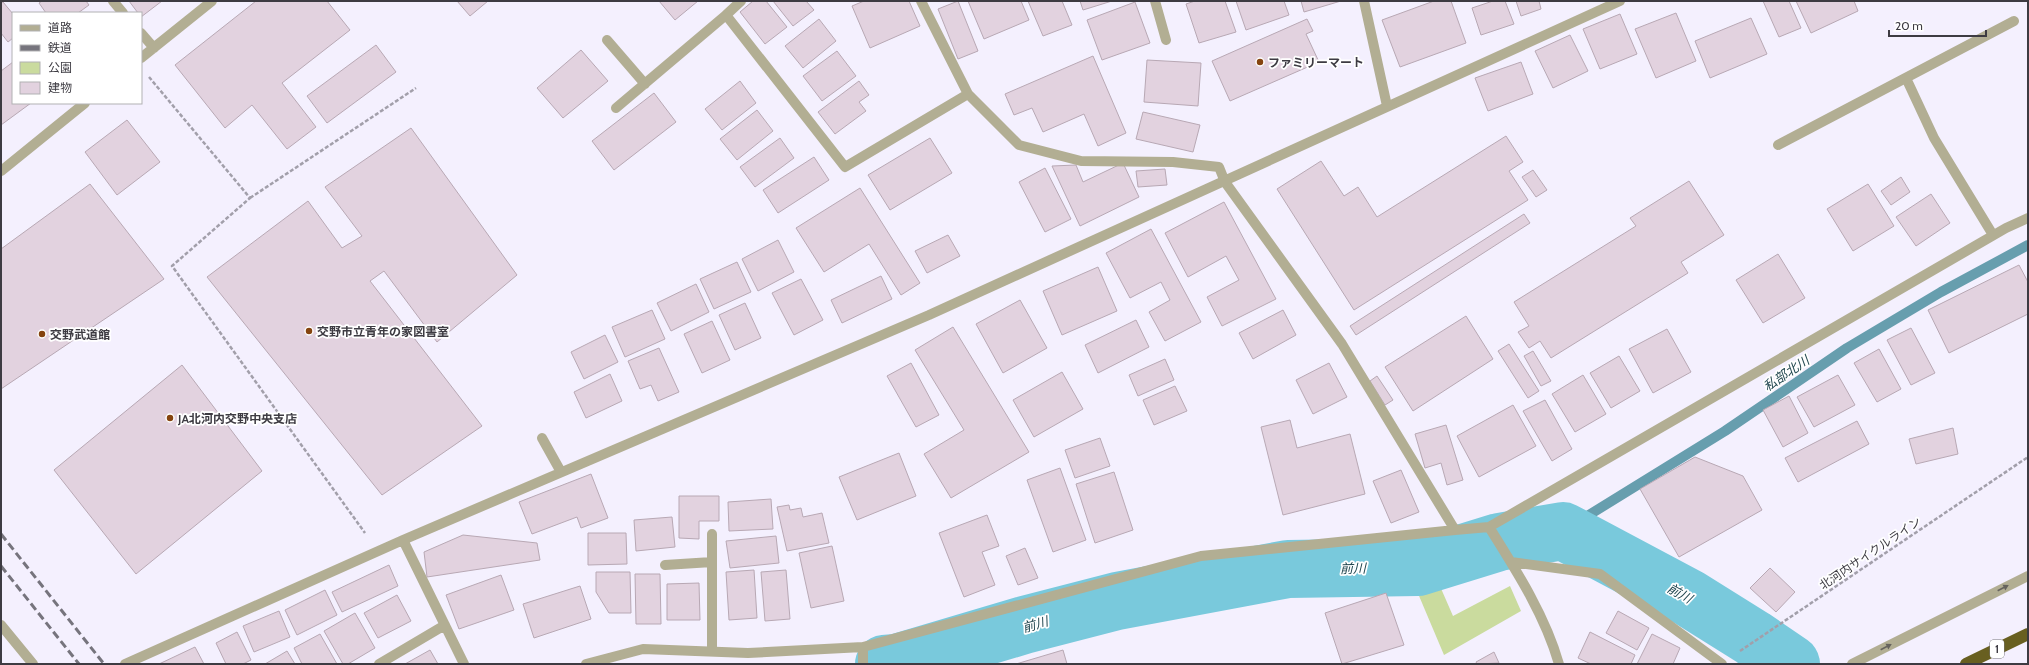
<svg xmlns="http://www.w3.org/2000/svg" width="2029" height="665" font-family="Cabin,'Noto Sans JP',sans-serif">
<rect width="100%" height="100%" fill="#f4f0fe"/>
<path fill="#cadb9e" d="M1436 577 1453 616 1510 586 1521 611 1444 655 1414 584Z"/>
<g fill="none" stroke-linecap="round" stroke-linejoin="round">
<path stroke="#679eae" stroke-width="10" d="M1563 531 1725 431 1847 348 1941 292 2028 245"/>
<path stroke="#79c9dc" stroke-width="58" d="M884 664 896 663 1024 625 1117 601 1288 569 1418 567 1499 542 1563 531 1689 598 1753 638 1791 664"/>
</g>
<path fill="#e2d2df" stroke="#b8a8b4" d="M42 1H86L89 5 78 13H46L39 3Z
M129 1H162L141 17V13H138Z
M256 1H327L350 30 282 83 316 127 287 149 252 105 225 128 175 65Z
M457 1H488L470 16Z
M659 1H698L675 20Z
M753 1H766L787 27 765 44 740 12Z
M773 1H806L814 10 793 26Z
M864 1H909L920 26 870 48 852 6Z
M958 1 978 51 958 59 938 9Z
M968 1H1021L1029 20 984 39Z
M1028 1H1062L1072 25 1043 36Z
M1080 1H1112L1083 10Z
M1195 1H1225L1236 32 1199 43 1186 4Z
M1236 1H1284L1289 15 1246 30Z
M1301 1H1341L1304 12Z
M1434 1H1451L1466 43 1400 67 1382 20Z
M1493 1H1505L1514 24 1481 35 1472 8Z
M1516 1H1539L1541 9 1521 16Z
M1763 1H1789L1801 28 1779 37Z
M1796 1H1854L1858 11 1811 33Z
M3 2 13 14V38L8 42 1 33V3Z
M1135 2 1150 43 1102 60 1087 20Z
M1676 13 1696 61 1656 78 1635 29Z
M1620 14 1637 54 1600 69 1583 29Z
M1751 18 1767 54 1710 78 1695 41Z
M819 19 836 41 803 68 785 46Z
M1307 19 1313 31 1306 34 1319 62 1230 101 1212 61Z
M1570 35 1588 71 1553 88 1535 51Z
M376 45 396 72 327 123 307 96Z
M581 50 608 81 563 118 537 88Z
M837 51 856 76 822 101 803 76Z
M1093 56 1126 133 1098 146 1084 114 1043 132 1032 108 1014 115 1005 94Z
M1147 60 1201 63 1198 106 1144 102Z
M13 62V103H31L1 125V71Z
M1521 62 1533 94 1488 111 1475 78Z
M740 81 756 103 722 130 705 109Z
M859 81 869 95 859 102 866 111 835 134 818 112Z
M654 93 676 122 614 170 592 141Z
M757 110 773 131 737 160 720 139Z
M1143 112 1200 125 1193 152 1136 139Z
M127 120 160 162 117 195 85 152Z
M411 128 517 275 437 342 384 271 370 281 482 426 382 495 207 277 308 201 342 248 362 236 325 187Z
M1506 136 1523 162 1509 171 1528 200 1354 310 1277 189 1321 161 1344 196 1358 187 1377 217Z
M780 138 794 158 755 187 740 167Z
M930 138 952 173 890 210 868 175Z
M814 157 829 180 778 213 763 190Z
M1123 163 1139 197 1080 226 1052 166 1076 165 1083 182Z
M1045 168 1071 219 1045 232 1019 182Z
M1165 169 1167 185 1138 187 1136 171Z
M1533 170 1547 190 1536 197 1522 177Z
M1901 177 1910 192 1891 205 1881 191Z
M1689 181 1724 235 1681 262 1688 273 1551 358 1540 341 1529 348 1518 332 1529 326 1514 302 1636 226 1630 218Z
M90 184 164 279 1 389V249Z
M1868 184 1894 226 1853 251 1827 209Z
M860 188 920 283 901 295 869 244 824 272 796 228Z
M1931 194 1950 223 1916 246 1896 217Z
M1224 202 1276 299 1222 326 1207 297 1239 280 1226 256 1188 277 1165 233Z
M1524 214 1530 223 1356 335 1350 326Z
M1151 229 1201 322 1165 341 1149 312 1170 300 1161 282 1130 298 1106 253Z
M948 235 960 256 927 273 915 251Z
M778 240 794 272 758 291 742 259Z
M1778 254 1805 298 1763 323 1736 280Z
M737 262 751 292 714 309 700 279Z
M2019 265 2028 282V314L1949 353 1928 310Z
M1098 267 1117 311 1062 335 1043 291Z
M881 276 892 299 842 323 831 300Z
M801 279 823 320 794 335 772 293Z
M696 284 709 312 671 331 657 303Z
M1020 300 1047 348 1003 373 976 324Z
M745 303 761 338 735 350 719 315Z
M652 310 665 339 625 357 612 327Z
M1283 310 1296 335 1253 359 1239 333Z
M1466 316 1493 359 1413 411 1385 367Z
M1136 320 1149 347 1098 373 1085 345Z
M712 321 730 360 702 373 684 334Z
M953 327 1029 452 951 498 924 454 964 430 915 350Z
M1911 328 1935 373 1911 385 1887 340Z
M1667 329 1691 372 1653 393 1629 349Z
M605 335 618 362 584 379 571 352Z
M1509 344 1539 391 1528 398 1498 351Z
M659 348 679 392 658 401 651 385 640 389 628 361Z
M1879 349 1901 389 1877 402 1854 363Z
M1533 351 1551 381 1541 386 1524 356Z
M1619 356 1640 391 1611 408 1590 373Z
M1165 359 1174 380 1138 396 1129 375Z
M911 363 939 415 916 427 887 376Z
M1329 363 1347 397 1313 414 1296 380Z
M182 365 262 471 136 574 54 470Z
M1062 372 1083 409 1034 437 1013 400Z
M610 374 622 401 586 418 574 392Z
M1583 375 1606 414 1575 432 1552 394Z
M1838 375 1855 405 1814 427 1797 397Z
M1377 376 1393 400 1385 405 1370 381Z
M1175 386 1187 411 1154 425 1143 400Z
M1789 396 1808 433 1783 447 1763 410Z
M1545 400 1572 449 1552 461 1523 411Z
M1513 405 1536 446 1479 477 1457 436Z
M1290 420 1297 448 1350 434 1365 494 1283 515 1261 427Z
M1857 421 1869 444 1798 482 1785 458Z
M1446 425 1463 480 1447 485 1441 463 1425 468 1415 434Z
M1953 428 1958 454 1916 464 1909 439Z
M1100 438 1110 466 1075 478 1065 450Z
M899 453 916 496 857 520 839 477Z
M1695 457 1743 476 1762 510 1679 557 1640 489Z
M1060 468 1086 540 1053 552 1027 480Z
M1401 470 1419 512 1391 523 1373 481Z
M1114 472 1133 530 1095 543 1076 484Z
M591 474 608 518 581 528 577 517 532 534 519 502Z
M679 496H719V521H699V539L679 538Z
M771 499 773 529 729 531 728 502Z
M789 505 790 510 801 508 803 517 822 513 829 543 787 551 777 507Z
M987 515 999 546 982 552 995 585 964 597 939 533Z
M672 517 675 547 636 551 634 520Z
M588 533H626L627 564 588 565Z
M463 535 537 543 540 560 427 577 424 552Z
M776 536 779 563 730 568 726 541Z
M832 546 844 601 811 608 799 553Z
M1025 548 1038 578 1018 585 1006 556Z
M389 565 398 586 342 612 332 592Z
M1770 568 1795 592 1776 612 1750 588Z
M754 570 757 618 729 620 726 572Z
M786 570 790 619 765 621 761 572Z
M596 572H630L631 613H609L596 592Z
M635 574H660L661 624H636Z
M501 575 514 610 459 629 446 595Z
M699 583 700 620H667V584Z
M580 586 591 619 534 638 523 604Z
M325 590 337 615 297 635 285 610Z
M1386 593 1404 645 1342 664 1325 613Z
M397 595 411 621 378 638 364 613Z
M279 611 290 637 254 652 243 626Z
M1618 611 1649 628 1637 650 1606 633Z
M355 613 375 648 348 664H343L324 631Z
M237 632 251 660 243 664H226L216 643Z
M1590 632 1635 655 1631 664H1591L1578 658Z
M320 634 337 664H302L294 648Z
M1652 634 1680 648 1673 664H1637Z
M195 647 204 664H159Z
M430 650 438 664H405Z
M1063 650 1067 664H1016Z
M287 651 295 664H265Z
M1494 652 1499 663 1477 664 1476 662Z"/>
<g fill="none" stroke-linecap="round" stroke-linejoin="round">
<path stroke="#a29faa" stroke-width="2.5" stroke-dasharray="4 2" stroke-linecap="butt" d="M149 77 250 198 172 266 365 533
M250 198 416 88
M1740 651 2028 457"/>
<path stroke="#b2ae93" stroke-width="10" d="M113 1 123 13
M921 1 968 94 1019 145 1081 161 1173 162 1219 167 1225 182 1342 344 1455 530 1489 527 2006 228 2028 218
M1155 1 1166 40
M1364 1 1387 106
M726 15 741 1
M141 33 154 48
M607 40 645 84
M141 58 212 1
M1906 78 1934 138 1993 235
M616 108 726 15 845 167 968 94
M1778 145 2014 21
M1 171 85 103
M542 438 561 472
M1489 527C1516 570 1545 615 1559 664
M403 540 464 664
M1511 562 1600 574 1722 664
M665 565 712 562
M1 625 33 664
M863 647V664
M712 652V534
M125 664 403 540 929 315 1620 1
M379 664 445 625
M586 664 643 649 748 653 863 647 1201 556 1455 530
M1852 664 2028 576"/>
<path stroke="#685f20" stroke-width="12" d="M1966 664 2028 634"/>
<path stroke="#76747d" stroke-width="3" stroke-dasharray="8 4" stroke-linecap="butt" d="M1 534 104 664
M1 566 79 664"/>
</g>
<defs><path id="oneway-solid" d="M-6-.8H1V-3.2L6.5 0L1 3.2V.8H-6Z"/></defs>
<g fill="#66635e">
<use href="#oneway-solid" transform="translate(2003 588) rotate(-27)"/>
<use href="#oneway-solid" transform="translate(1886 647) rotate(-27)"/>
</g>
<g fill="#85440f" stroke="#fff" stroke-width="1.5">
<circle cx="1260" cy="62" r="4"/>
<circle cx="309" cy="331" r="4"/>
<circle cx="42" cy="334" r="4"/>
<circle cx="170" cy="418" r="4"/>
</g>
<g text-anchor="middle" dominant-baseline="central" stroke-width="3.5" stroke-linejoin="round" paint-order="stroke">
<rect fill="#fff" stroke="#77767b" stroke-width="1" x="1990" y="640" width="14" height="18" rx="3"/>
<g font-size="11" font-weight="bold" fill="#3d3b42">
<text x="1997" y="649">1</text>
</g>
<g font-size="12" font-weight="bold" fill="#3d3b42" stroke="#fff" text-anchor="start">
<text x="1268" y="62">ファミリーマート</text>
<text x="317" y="331">交野市立青年の家図書室</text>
<text x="50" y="334">交野武道館</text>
<text x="178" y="418">JA北河内交野中央支店</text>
</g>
<g font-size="12" fill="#3d3b42" stroke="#fff">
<text transform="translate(1870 553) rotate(-34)">北河内サイクルライン</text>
</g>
<g font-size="13" font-style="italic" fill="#224750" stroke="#fff">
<text transform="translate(1786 373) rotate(-34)">私部北川</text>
<text transform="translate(1353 568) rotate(-1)">前川</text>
<text transform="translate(1680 593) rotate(29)">前川</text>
<text transform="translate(1035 624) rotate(-16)">前川</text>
</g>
</g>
<rect width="2029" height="665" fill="none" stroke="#3d3b42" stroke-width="4"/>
<rect x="12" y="12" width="130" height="92" fill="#ffffff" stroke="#b1b1b3"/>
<rect x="20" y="25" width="20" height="6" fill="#b2ae93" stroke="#b1b1b3"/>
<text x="48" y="32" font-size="12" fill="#3d3b42">道路</text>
<rect x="20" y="45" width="20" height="6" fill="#76747d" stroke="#b1b1b3"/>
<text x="48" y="52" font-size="12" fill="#3d3b42">鉄道</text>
<rect x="20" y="62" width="20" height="12" fill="#cadb9e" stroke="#b1b1b3"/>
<text x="48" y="72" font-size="12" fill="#3d3b42">公園</text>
<rect x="20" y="82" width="20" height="12" fill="#e2d2df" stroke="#b1b1b3"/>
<text x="48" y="92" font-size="12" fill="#3d3b42">建物</text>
<path d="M1889 30v6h97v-6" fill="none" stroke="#3d3b42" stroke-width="2"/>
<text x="1895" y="30" font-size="12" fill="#3d3b42" stroke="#ffffff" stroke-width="3" paint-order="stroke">20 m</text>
</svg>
